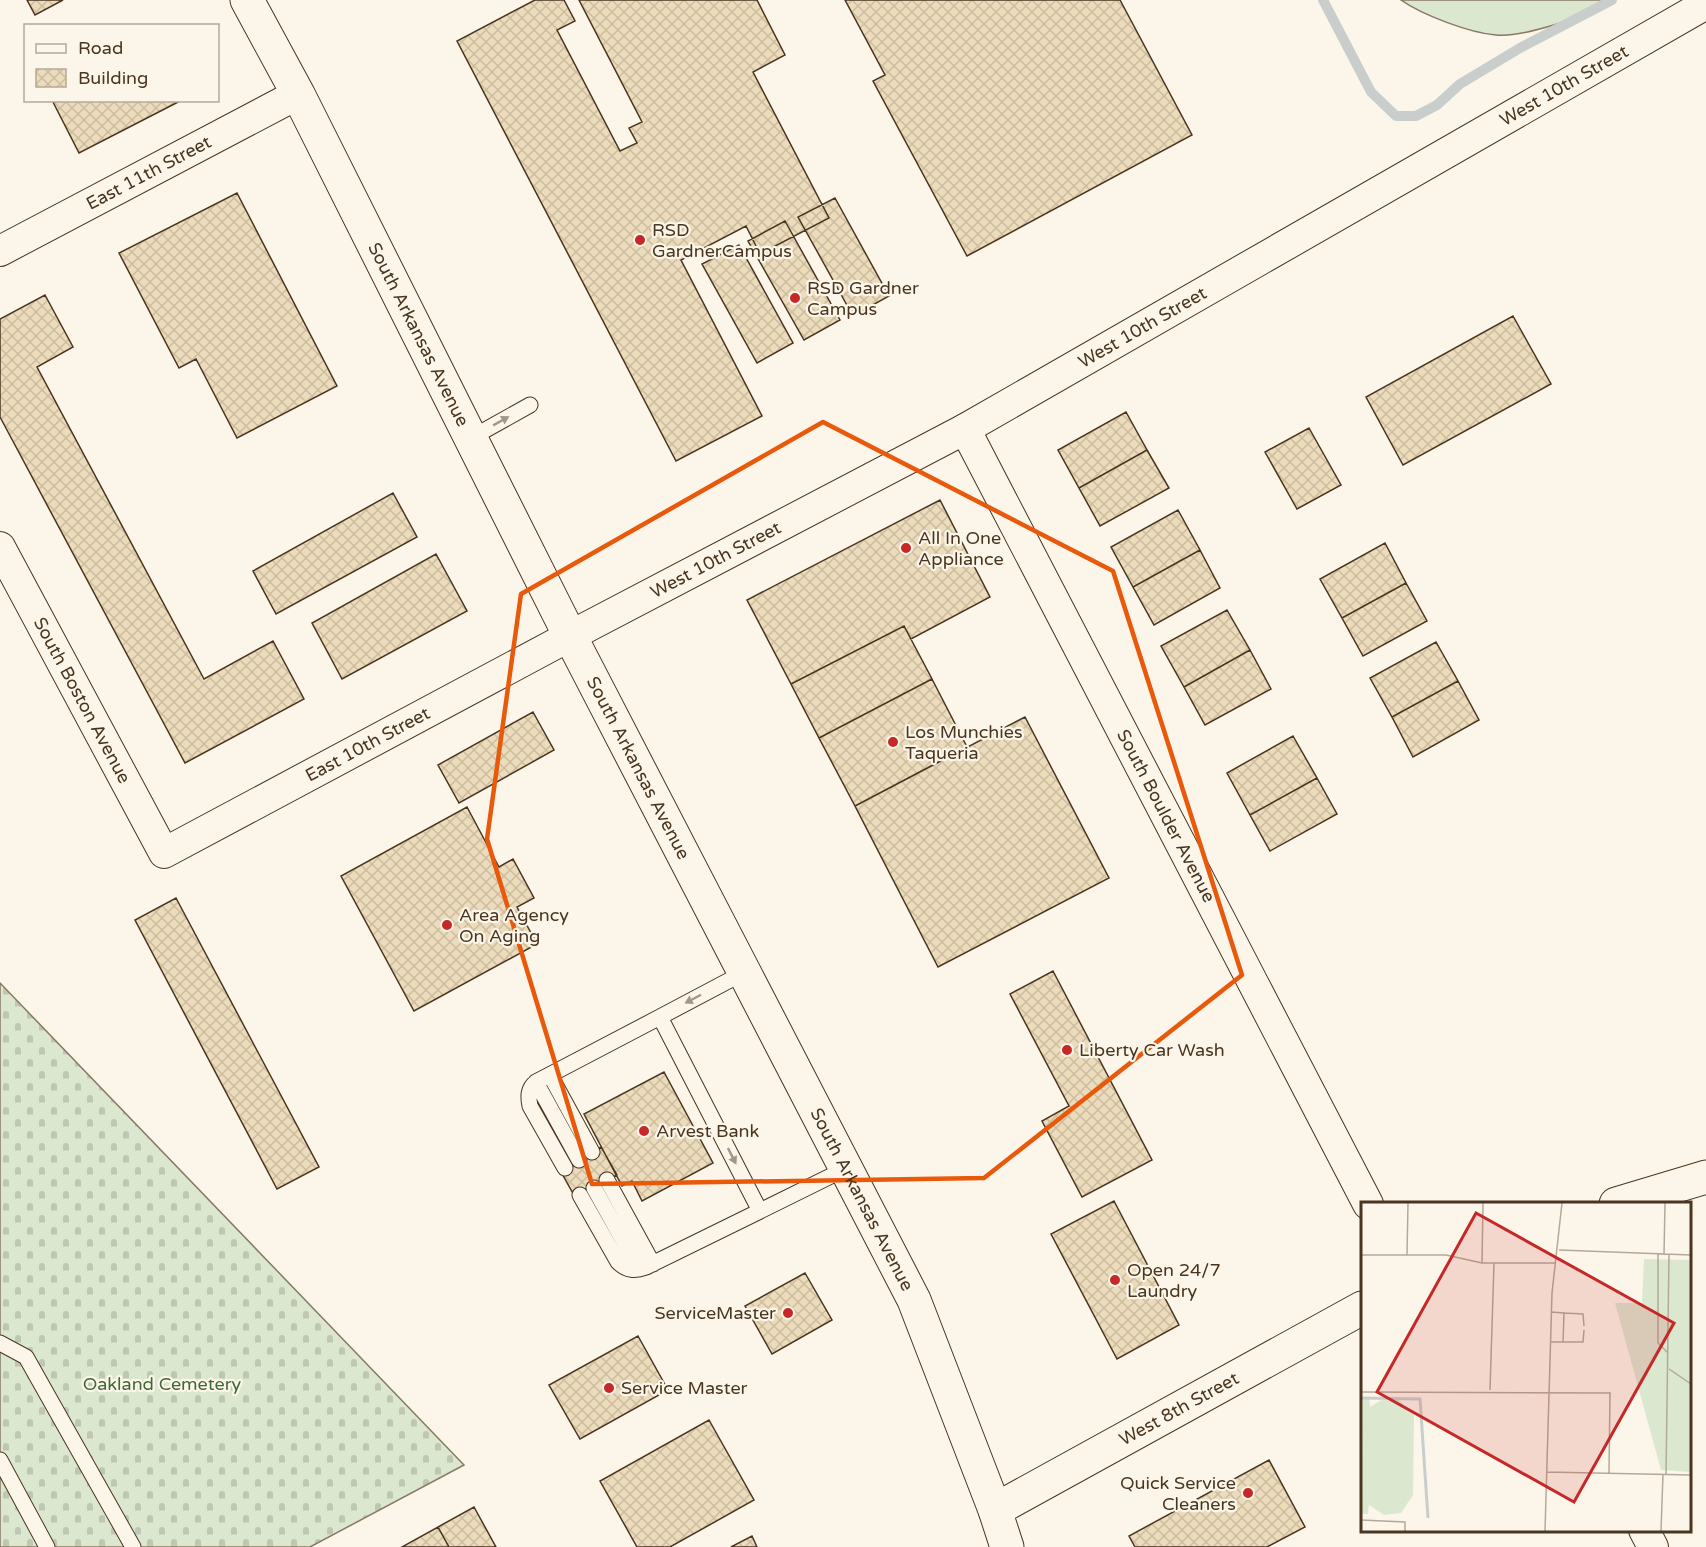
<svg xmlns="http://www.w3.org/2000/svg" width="1706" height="1547" font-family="'Varela Round',sans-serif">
<defs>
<pattern id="cemetery-stones" width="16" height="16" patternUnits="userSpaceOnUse" patternTransform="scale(1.5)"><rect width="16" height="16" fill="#dce7d0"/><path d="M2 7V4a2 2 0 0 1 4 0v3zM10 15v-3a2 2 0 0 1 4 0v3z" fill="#bec7b2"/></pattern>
<pattern id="building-cross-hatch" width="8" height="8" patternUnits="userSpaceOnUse" patternTransform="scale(1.5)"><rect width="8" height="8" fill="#ecdcbc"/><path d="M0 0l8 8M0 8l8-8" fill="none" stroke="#ccbda1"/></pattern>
</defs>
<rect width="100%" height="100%" fill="#fbf6e9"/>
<path fill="url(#cemetery-stones)" stroke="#887966" stroke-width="1.5" d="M0 983 464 1465 310 1547H0Z"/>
<path fill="#dce7d0" stroke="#887966" stroke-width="1.5" d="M1401 0H1613C1591 15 1522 38 1496 35 1470 33 1422 15 1401 0Z"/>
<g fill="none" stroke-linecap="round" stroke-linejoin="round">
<path stroke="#c9cecd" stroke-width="10" d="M1323 0 1371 92 1396 116H1416L1437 105 1460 84 1520 48 1612 0"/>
</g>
<path fill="url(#building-cross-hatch)" stroke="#4a3520" stroke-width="1.5" d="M27 0H63L35 15Z
M535 0H564L575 21 557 30 620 151 637 143 629 128 642 122 579 0H757L785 55 753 72 829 218 760 254 746 226 681 260 762 416 676 461 457 41Z
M845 0H1120L1192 135 967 256 873 81 885 75Z
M52 100H182L79 153Z
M237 193 337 386 237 438 196 359 179 368 119 253Z
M835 198 889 296 853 316 798 217Z
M785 221 840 320 804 340 748 241Z
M739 245 793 343 757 363 702 264Z
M45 295 73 347 37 367 204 679 273 641 304 699 185 763 0 417V319Z
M1513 316 1551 384 1403 465 1366 397Z
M1126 412 1147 450 1079 488 1058 450Z
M1309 428 1341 485 1297 509 1265 452Z
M1147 450 1169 488 1100 526 1079 488Z
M393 493 417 537 276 614 253 571Z
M940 500 990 597 911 639 904 626 791 684 747 600Z
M1178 510 1200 550 1133 587 1111 547Z
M1385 543 1406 583 1342 618 1320 579Z
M1200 550 1220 588 1154 625 1133 587Z
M436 554 467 611 342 679 312 623Z
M1406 583 1427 621 1363 656 1342 618Z
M1227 610 1250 650 1184 687 1161 646Z
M904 626 932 679 819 738 791 684Z
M1436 642 1458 681 1392 717 1370 678Z
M1250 650 1271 689 1205 725 1184 687Z
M932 679 967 747 855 806 819 738Z
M1458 681 1479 720 1413 757 1392 717Z
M533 712 554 750 459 803 438 765Z
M1025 717 1109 878 938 967 855 806Z
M1293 736 1317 778 1250 815 1227 773Z
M1317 778 1337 814 1270 851 1250 815Z
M467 807 499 867 513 859 534 898 517 907 537 944 414 1011 341 876Z
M176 898 319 1167 277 1189 135 920Z
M1053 971 1152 1160 1082 1197 1042 1121 1069 1106 1010 994Z
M664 1072 713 1163 642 1201 632 1181 622 1186 584 1114Z
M601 1147 617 1175 575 1197 560 1170Z
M1114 1201 1179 1325 1117 1359 1051 1234Z
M805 1273 832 1320 772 1354 745 1306Z
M638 1336 668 1390 580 1439 549 1385Z
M709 1420 754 1500 670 1547H637L600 1481Z
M1269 1460 1305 1527 1267 1547H1135L1129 1536Z
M474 1507 496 1547H449L438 1527Z
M438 1527 449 1547H402Z
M752 1536 757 1547H731Z"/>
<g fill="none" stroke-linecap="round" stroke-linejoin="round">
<g stroke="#4a3520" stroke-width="17">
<path id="service" d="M471 438 530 405
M745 972 660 1017 760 1211 847 1168
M550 1075 592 1152
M536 1082 579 1160
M565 1168 530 1106C528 1096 528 1089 536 1082L660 1017
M607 1180 653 1264
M594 1188 639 1269
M580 1195 618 1262C627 1271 635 1271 646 1267L760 1211
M0 1343 26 1357 133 1547
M0 1460 47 1547"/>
</g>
<g stroke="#4a3520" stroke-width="32">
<g id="minor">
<path id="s1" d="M0 251 298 94"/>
<path id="s2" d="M965 429 1368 1204"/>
<path id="s3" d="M0 547 164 853 570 636 965 429 1706 4"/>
<path d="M1644 1530 1653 1547"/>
</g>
</g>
<g stroke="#4a3520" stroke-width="35">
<g id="tertiary">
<path d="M1616 1204 1706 1177"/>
<path id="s4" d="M995 1510 1362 1308"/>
</g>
</g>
<g stroke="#4a3520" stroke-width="35">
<g id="trunk">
<path id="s5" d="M247 0 298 94 570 636 914 1300 995 1510 1007 1547"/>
</g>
</g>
<use href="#service" stroke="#fbf6e9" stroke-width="15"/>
<use href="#minor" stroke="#fbf6e9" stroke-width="30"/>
<use href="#tertiary" stroke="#fbf6e9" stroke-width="33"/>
<use href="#trunk" stroke="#fbf6e9" stroke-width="33"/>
</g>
<defs><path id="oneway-solid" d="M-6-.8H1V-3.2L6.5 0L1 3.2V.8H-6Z" transform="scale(1.5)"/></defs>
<g fill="#a29684">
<use href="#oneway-solid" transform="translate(501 421) rotate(-29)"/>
<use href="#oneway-solid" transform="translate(693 999) rotate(152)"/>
<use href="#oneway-solid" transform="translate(732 1156) rotate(63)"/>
</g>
<path fill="none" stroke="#e8590c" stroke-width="4.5" stroke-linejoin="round" d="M823 422 1113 571 1242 975 984 1178 592 1184 487 839 521 594Z"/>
<g fill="#c62828" stroke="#fbf6e9" stroke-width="2">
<circle cx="640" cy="240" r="6"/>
<circle cx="795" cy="298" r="6"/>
<circle cx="906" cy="548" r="6"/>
<circle cx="893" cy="742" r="6"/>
<circle cx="447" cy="925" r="6"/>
<circle cx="1067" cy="1050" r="6"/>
<circle cx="644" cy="1131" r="6"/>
<circle cx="1115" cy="1280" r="6"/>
<circle cx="788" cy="1313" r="6"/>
<circle cx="609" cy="1388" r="6"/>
<circle cx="1248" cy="1493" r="6"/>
</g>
<g text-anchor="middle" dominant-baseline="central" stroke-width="4.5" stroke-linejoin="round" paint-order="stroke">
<g font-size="18" fill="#4a3520" stroke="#fbf6e9">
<text stroke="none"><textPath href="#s3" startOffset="1944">West 10th Street</textPath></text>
<text stroke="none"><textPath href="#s1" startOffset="168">East 11th Street</textPath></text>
<text stroke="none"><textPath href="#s3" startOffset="1458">West 10th Street</textPath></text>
<text stroke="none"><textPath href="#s5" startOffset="376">South Arkansas Avenue</textPath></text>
<text stroke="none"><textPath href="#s3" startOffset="972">West 10th Street</textPath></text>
<text stroke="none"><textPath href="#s3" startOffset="174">South Boston Avenue</textPath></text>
<text stroke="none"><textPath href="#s3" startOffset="578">East 10th Street</textPath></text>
<text stroke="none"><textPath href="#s5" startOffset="862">South Arkansas Avenue</textPath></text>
<text stroke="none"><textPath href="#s2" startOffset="436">South Boulder Avenue</textPath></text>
<text stroke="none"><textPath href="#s5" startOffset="1348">South Arkansas Avenue</textPath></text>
<text stroke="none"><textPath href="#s4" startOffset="210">West 8th Street</textPath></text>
</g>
<g font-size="18" fill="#4a3520" stroke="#fbf6e9" text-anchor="start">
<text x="652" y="230">RSD<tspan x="652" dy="21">GardnerCampus</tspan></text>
<text x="807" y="288">RSD Gardner<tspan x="807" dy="21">Campus</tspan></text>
<text x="918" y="538">All In One<tspan x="918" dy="21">Appliance</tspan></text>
<text x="905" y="732">Los Munchies<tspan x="905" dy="21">Taqueria</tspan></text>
<text x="459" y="915">Area Agency<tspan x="459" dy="21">On Aging</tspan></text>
<text x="1079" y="1050">Liberty Car Wash</text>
<text x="656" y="1131">Arvest Bank</text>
<text x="1127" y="1270">Open 24/7<tspan x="1127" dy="21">Laundry</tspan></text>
<text x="776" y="1313" text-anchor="end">ServiceMaster</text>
<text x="621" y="1388">Service Master</text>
<text x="1236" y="1483" text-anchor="end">Quick Service<tspan x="1236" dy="21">Cleaners</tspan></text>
</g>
<g font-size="18" fill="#436837" stroke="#fbf6e9">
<text x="162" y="1384">Oakland Cemetery</text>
</g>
</g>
<g transform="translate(1361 1202)">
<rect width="330" height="330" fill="#fbf6e9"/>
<path d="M283 57 330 58V270L300 268 254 101H281Z" fill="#dce7d0"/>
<path d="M2 196H8L9 205 22 197 38 198 53 213 52 293 40 311 23 313 8 303 7 312H1Z" fill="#dce7d0"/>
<path fill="none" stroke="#c9cecd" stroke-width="3" d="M0 196 59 197 67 316"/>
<path fill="none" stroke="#b4a999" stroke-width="1.5" d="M198 48 330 53M297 52V141L307 151M0 53H85L121 61H195M46 53 47 1M303 53 304 1M121 61 122 1M203 111 222 112 223 124M190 140H202L203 111 190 110M202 140H222L223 128M308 167 330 182M129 188 133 61M0 190 249 191 248 271M185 270 330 273M305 273 308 53M0 318 44 320V329M184 329 191 91 201 1M300 329 302 272"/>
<path fill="#c62828" fill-opacity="0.15" stroke="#c62828" stroke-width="3" d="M115 11 313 121 213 300 16 190Z"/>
<rect width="330" height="330" fill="none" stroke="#4a3520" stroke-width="3"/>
</g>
<rect x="24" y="24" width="195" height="78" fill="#fbf6e9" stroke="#b4a999" stroke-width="1.5"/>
<rect x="36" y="44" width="30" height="9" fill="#fbf6e9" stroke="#b4a999" stroke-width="1.5"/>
<text x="78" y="54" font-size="18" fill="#4a3520">Road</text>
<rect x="36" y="69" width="30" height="18" fill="url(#building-cross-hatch)" stroke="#b4a999" stroke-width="1.5"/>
<text x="78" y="84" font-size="18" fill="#4a3520">Building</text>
</svg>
